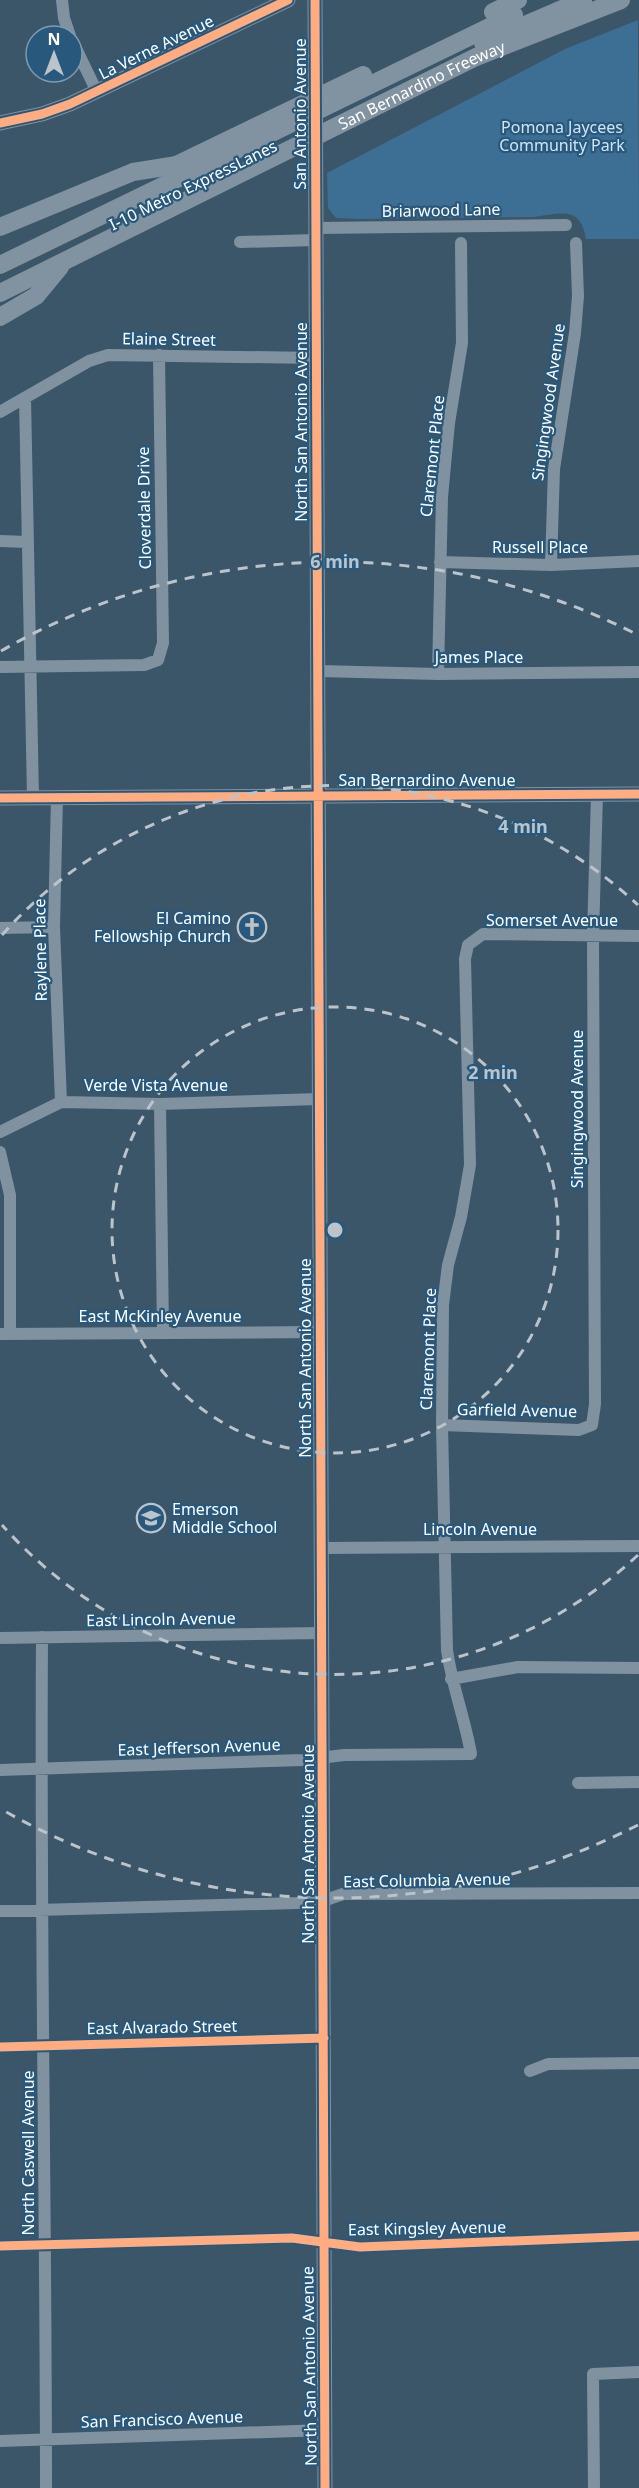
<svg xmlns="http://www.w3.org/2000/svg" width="639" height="2488" font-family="'Noto Sans',sans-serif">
<rect width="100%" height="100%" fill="#3b5669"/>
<path fill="#3c6f93" d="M638 20 639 239H586C581 206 561 213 534 217L359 219 336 218 328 208 327 173 565 49Z"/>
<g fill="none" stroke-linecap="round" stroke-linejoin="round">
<path stroke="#8092a0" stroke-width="12" d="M62 0 64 18 70 36
M72 40 97 92
M316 228 566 225
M240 242 316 240
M25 398 33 797
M0 412 89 361 108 355 315 358
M0 541 27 542
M440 562 551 565 639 561
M551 565 554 469 575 333 578 296 576 243
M0 667 144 665 158 660 163 643 159 355
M319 671 438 674 639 672
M438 674 442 497 449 423 462 343 461 243
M57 797 54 927 61 1102
M0 928 54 927
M160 1104 163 1332
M0 1132 61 1102 160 1104 319 1099
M0 1152 10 1195V1333
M0 1334 320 1332
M442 1425 579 1430 592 1425 595 1404 593 936 597 794
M321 1548 639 1546
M42 1637C40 1921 46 2204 46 2488
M0 1638 322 1633
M451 1679 518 1667 639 1668
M0 1770 303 1760 344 1755 471 1754C465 1719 452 1686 447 1650L442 1425 443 1305 448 1265 461 1217 470 1165 465 959 468 945 483 934 639 936
M578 1783 639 1782
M0 1911 297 1903 323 1901 343 1894 639 1893
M0 2047 324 2038
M530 2071 548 2064 639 2063
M0 2246 292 2238 360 2247 639 2236
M0 2441 325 2430
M594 2488 593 2374 639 2372"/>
<path stroke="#7f929f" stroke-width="15" d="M315 0 325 2488
M0 123 42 114 70 104 288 0
M0 798 639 794"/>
<g stroke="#8192a0" stroke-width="18">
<path d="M493 12 518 0"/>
<path d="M483 43 583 0"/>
<path d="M174 166 363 75"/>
<path d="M0 227 133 172 177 165"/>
<path d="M0 265 514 15"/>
<path id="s1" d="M0 293 476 57 621 0"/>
<path d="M0 317 36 296 60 267"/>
</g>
<g stroke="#28597c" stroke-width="13">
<path id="cycleway" d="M315 0 325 2488
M0 123 42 114 70 104 288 0
M0 798 639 794
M0 2047 324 2038
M0 2246 292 2238 360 2247 639 2236"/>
</g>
<use href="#cycleway" stroke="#ffac80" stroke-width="9"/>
</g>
<g fill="none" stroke="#bac4ca" stroke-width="3" stroke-dasharray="10 8">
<circle cx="335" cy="1230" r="223"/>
<path d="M638 1555A445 445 0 0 1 2 1525M2 935A445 445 0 0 1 638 905"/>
<path d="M638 1825A668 668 0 0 1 1 1809M1 651A668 668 0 0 1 638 635"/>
</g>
<defs>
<g id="church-ring" transform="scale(1.5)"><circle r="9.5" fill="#28597c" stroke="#bac4ca" stroke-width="1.5"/><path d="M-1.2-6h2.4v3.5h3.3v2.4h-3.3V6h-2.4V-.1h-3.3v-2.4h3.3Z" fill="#bac4ca"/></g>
<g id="school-ring" transform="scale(1.5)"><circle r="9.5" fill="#28597c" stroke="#bac4ca" stroke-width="1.5"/><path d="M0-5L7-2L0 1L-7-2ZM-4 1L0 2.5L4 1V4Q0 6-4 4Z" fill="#bac4ca"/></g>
</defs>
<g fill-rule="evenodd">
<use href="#church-ring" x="252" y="927"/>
<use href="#school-ring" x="151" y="1518"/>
</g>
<g text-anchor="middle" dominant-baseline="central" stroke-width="4.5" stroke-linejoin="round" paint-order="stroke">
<g font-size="16" fill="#fff" stroke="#28597c">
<text transform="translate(156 47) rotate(-26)">La Verne Avenue</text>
<text stroke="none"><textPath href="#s1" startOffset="470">San Bernardino Freeway</textPath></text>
<text transform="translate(300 114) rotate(-90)">San Antonio Avenue</text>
<text transform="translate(193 185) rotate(-26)">I-10 Metro ExpressLanes</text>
<text transform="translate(441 210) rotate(-1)">Briarwood Lane</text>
<text transform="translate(169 339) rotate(1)">Elaine Street</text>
<text transform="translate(548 402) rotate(-82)">Singingwood Avenue</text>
<text transform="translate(301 422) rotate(-90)">North San Antonio Avenue</text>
<text transform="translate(432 456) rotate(-84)">Claremont Place</text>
<text transform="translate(144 508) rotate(-91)">Cloverdale Drive</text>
<text x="540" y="547">Russell Place</text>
<text x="479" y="657">James Place</text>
<text x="427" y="780">San Bernardino Avenue</text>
<text x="552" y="920">Somerset Avenue</text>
<text transform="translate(40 950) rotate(-91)">Raylene Place</text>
<text x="156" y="1085">Verde Vista Avenue</text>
<text transform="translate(577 1109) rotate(-90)">Singingwood Avenue</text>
<text x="160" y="1316">East McKinley Avenue</text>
<text transform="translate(428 1349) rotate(-88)">Claremont Place</text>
<text transform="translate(305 1358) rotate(-90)">North San Antonio Avenue</text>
<text transform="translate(517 1410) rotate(1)">Garfield Avenue</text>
<text x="480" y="1529">Lincoln Avenue</text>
<text transform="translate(161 1619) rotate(-1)">East Lincoln Avenue</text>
<text transform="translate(199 1747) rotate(-2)">East Jefferson Avenue</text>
<text transform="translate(308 1844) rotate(-90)">North San Antonio Avenue</text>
<text transform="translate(427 1880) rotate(-1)">East Columbia Avenue</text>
<text transform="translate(162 2027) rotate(-1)">East Alvarado Street</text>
<text transform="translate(28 2153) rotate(-90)">North Caswell Avenue</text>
<text transform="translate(427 2228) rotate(-1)">East Kingsley Avenue</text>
<text transform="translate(309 2366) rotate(-91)">North San Antonio Avenue</text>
<text transform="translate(162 2419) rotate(-2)">San Francisco Avenue</text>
</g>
<g font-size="16" fill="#d0e5f4" stroke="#28597c">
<text x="562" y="127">Pomona Jaycees<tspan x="562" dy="18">Community Park</tspan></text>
</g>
<g font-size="16" fill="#fff" stroke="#28597c" text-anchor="end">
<text x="231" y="918">El Camino<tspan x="231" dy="18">Fellowship Church</tspan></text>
<text x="172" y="1509" text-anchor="start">Emerson<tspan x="172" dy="18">Middle School</tspan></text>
</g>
</g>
<circle cx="335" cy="1230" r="9" fill="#bac4ca" stroke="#28597c" stroke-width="3"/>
<g font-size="18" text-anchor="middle" font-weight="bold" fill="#bac4ca" stroke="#28597c" stroke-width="4.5" stroke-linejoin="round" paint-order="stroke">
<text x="335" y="568">6 min</text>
<text x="523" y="833">4 min</text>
<text x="493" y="1079">2 min</text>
</g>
<g transform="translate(54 54)"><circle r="28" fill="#28597c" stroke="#7e9bb0" stroke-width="1.5"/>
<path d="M0-4.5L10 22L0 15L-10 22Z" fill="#bac4ca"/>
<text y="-9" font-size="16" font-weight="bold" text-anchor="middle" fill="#ffffff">N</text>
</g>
</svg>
